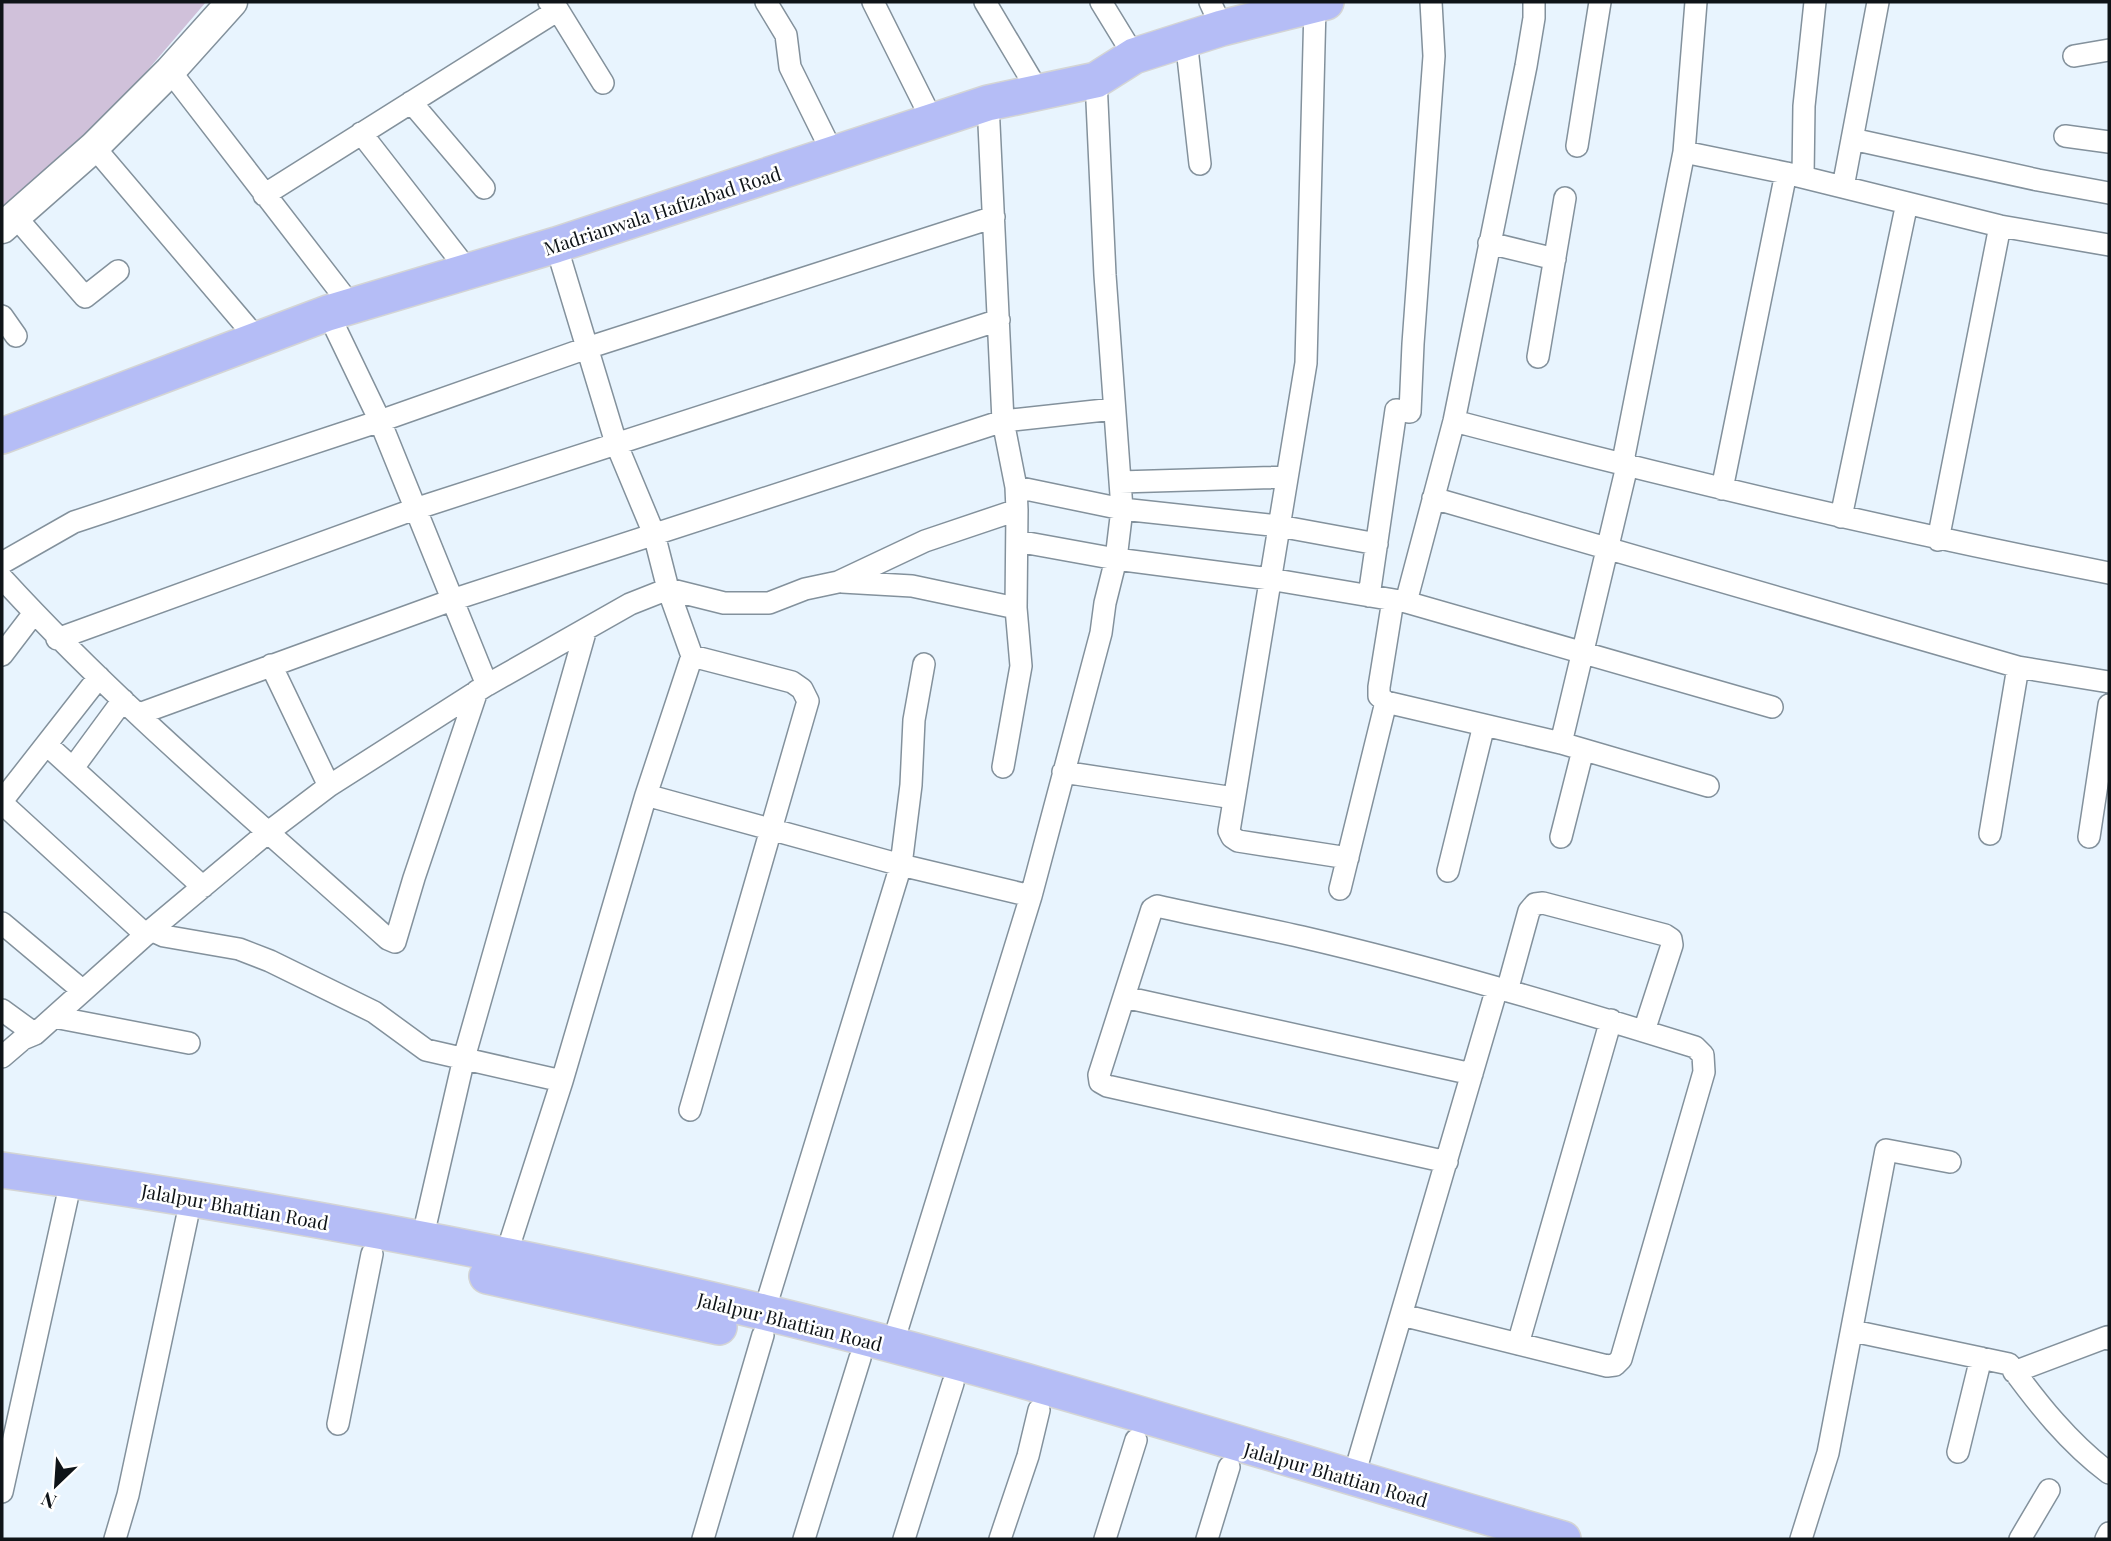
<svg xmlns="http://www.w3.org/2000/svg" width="2111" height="1541" font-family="'Playfair Display',serif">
<rect width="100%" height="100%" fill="#e8f4fe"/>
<path fill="#d0c1da" d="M2 2H206L110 114 2 218Z"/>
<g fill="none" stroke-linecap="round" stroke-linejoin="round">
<g stroke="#83919c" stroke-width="24">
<path id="street" d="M549 2 558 10 603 83
M766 2 786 35 790 67 833 154
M873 2 933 122
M985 2 1038 91
M1101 2 1134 56
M1210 2 1222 28
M1313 2 1315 6 1306 363 1229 831 1232 837 1238 841 1348 858
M1186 39 1200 164
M2074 56 2109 50
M170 71 352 307
M411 102 484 188
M988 103 1003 421 1016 487 1017 510 1016 608 1021 666 1003 767
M361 133 469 272
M2065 136 2109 142
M1852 139 2038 180 2109 193
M1577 146 1600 2
M94 147 258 340
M1684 152 1786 173 2000 226 2109 245
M1803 177 1804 106 1815 2
M1843 187 1878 2
M264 195 558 10
M14 215 85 297 118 271
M1489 243 1555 259
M328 313 380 421 487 685
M2 316 16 336
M1538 357 1565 198
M1454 421C1671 478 1889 530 2109 573
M1120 482 1287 477
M1016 487 1122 509 1279 526 1377 544
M1722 489 1786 173
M1433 498 2018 667 2109 682
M1841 517 1907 203
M1938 540 2000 226
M1017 541 1116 559 1270 579 1406 602 1772 707
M2 563 74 522 380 421 587 348 994 217
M2 578C121 708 257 821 388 939L395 942 414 878 477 691
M842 582 912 586 1016 608
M1369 596 1396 410 1410 412 1413 344 1434 56 1431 2
M1393 600 1379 687V696L1386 702 1561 743 1708 786
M1406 602 1454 421 1526 66 1534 18V2
M57 639 415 509 999 320
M2 655 34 613
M271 665 329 786
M139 714 452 600 1003 421 1114 409
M1561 743 1627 466 1624 456 1684 152 1696 2
M47 745 203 887
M73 768 123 700
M1063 772 1234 798
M646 795 901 865 1031 896
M2 801 99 677
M2 803 146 935
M1990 834 2018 667
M1561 837 1583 750
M2089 837 2109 705
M1448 871 1484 725
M1340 889 1386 702
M2 923 83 991
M151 930 164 936 239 949 270 961 374 1012 426 1050 562 1081
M1507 991 1529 911 1535 904 1543 903 1665 935 1671 939 1672 945 1644 1031
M1124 997 1472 1074
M2 1010 35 1034
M54 1017 189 1043
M2 1057 23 1039 35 1034 151 930 267 833 329 786 487 685 630 604 668 589 724 603H769L805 589 838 582 925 541 1017 510
M690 1110 808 701 802 689 792 682 692 656
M422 1240 464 1058 586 629
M506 1255 562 1081 646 795 692 656 668 589 654 534 616 443 556 245
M764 1312 901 865 911 785 914 720 924 664
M1402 1315 1607 1366 1615 1365 1621 1359 1704 1072 1703 1055 1695 1047C1566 1007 1435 968 1302 937 1254 926 1205 917 1157 906L1152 909 1099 1075 1100 1082 1107 1086 1447 1162
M1853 1331 2009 1364C2038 1404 2069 1443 2109 1473
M1518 1344 1611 1020
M892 1346 1031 896 1101 633 1105 603 1116 559 1122 509 1105 275 1096 80
M2014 1372 2107 1337 2109 1339
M338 1424 372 1254
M1958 1452 1981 1358
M1353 1479 1497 988
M2 1492 67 1199
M115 1539 128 1495 187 1218
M703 1539 763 1335
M804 1539 860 1358
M904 1539 953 1383
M1000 1539 1028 1456 1039 1410
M1105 1539 1136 1440
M1207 1539 1229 1467
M1801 1539 1828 1453 1886 1150 1950 1162
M2020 1539 2049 1490
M2106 1539 2109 1533"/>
</g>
<g stroke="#83919c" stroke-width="33">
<path id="secondary" d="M2 228 94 147 170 71 232 2"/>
</g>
<g stroke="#d4d5d5" stroke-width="38">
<path id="primary" d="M2 436 328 313 556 245 988 103 1096 80 1134 56 1222 28 1326 2
M2 1170C257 1206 512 1252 763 1312 1033 1377 1297 1463 1563 1539
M487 1276 719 1327"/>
</g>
<use href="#street" stroke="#fff" stroke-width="21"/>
<use href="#secondary" stroke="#fff" stroke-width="30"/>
<use href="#primary" stroke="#b5bdf6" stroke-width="35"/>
</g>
<g text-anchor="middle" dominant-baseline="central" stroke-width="5" stroke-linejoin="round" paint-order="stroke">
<g font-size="19" fill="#0f1418" stroke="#fff">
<text transform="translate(662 210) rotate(-18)">Madrianwala Hafizabad Road</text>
<text transform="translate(235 1206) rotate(10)">Jalalpur Bhattian Road</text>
<text transform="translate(790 1321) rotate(14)">Jalalpur Bhattian Road</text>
<text transform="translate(1336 1474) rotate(16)">Jalalpur Bhattian Road</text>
</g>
</g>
<rect width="2111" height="1541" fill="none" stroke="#0f1418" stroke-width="7"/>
<g transform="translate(56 1485) rotate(205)" stroke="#ffffff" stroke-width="5" paint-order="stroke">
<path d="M0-5L12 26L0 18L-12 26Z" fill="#0f1418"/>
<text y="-10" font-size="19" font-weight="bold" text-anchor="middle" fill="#0f1418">N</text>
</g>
</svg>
